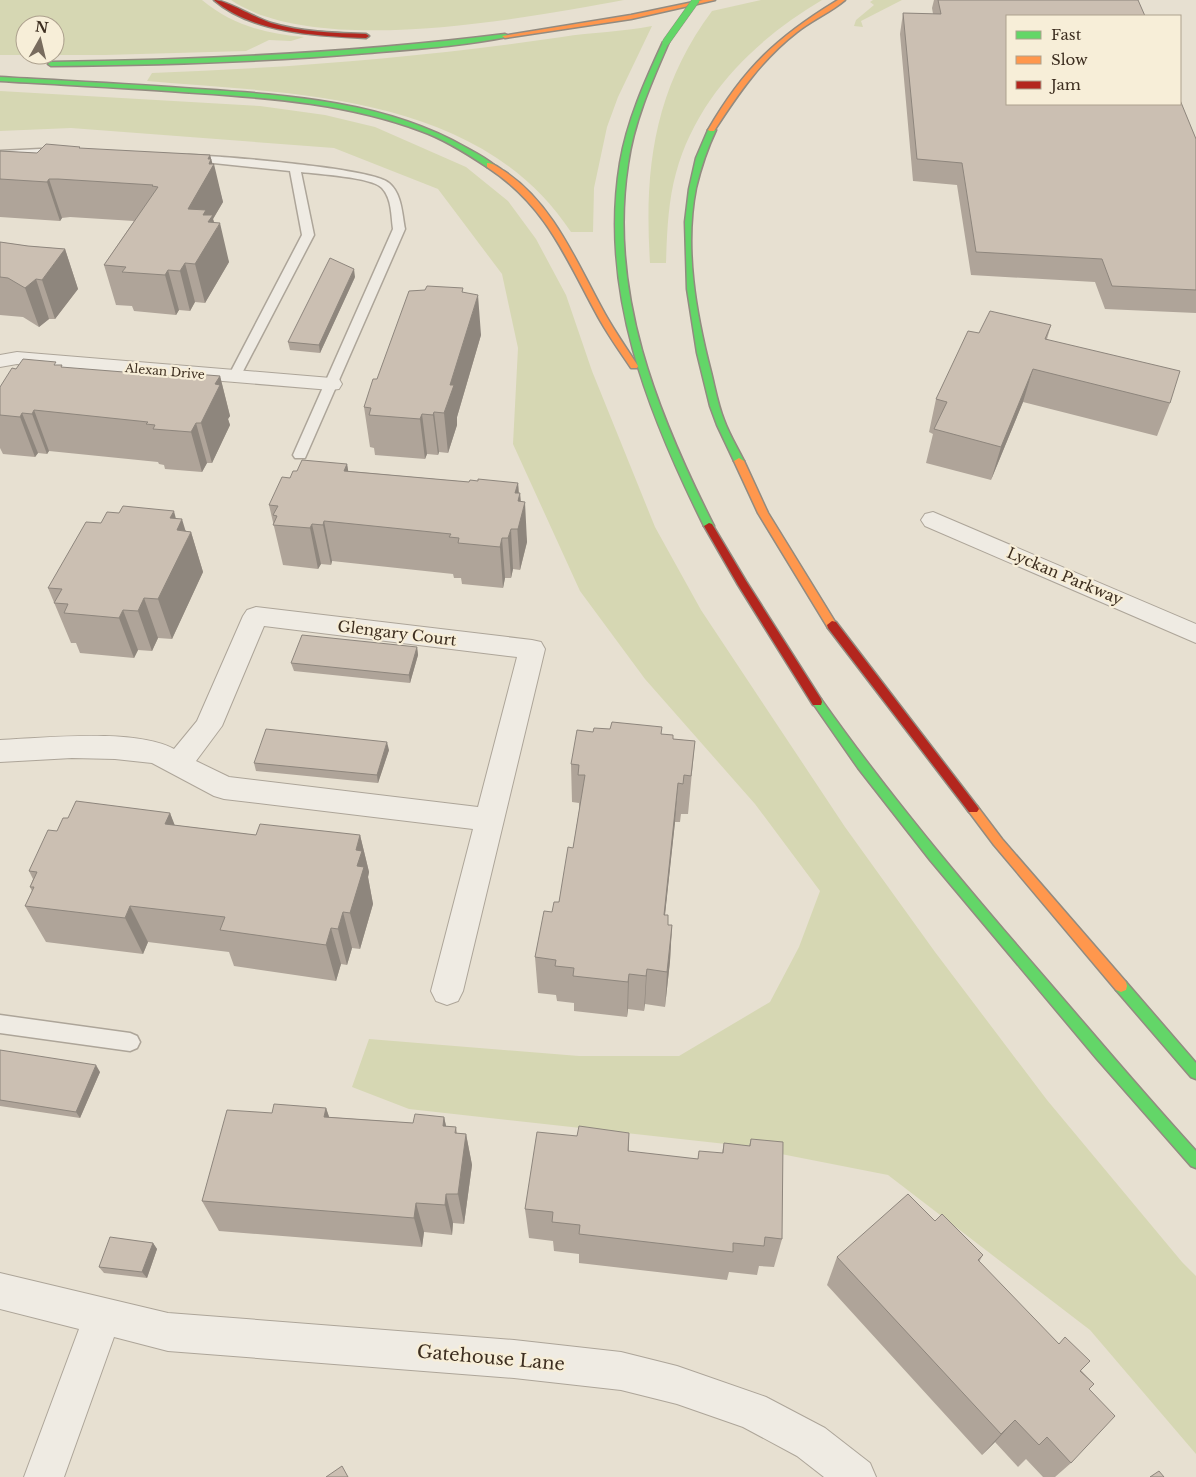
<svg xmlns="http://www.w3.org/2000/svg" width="1196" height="1477" font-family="'Libre Baskerville',serif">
<rect width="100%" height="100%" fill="#e7e0d1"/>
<path fill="#d6d7b3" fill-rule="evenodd" d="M0 0H202C232 25 266 34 304 37L291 41 269 40 246 51 105 55H0ZM25 25H55V55H25Z
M231 0H624C525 18 317 58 231 0Z
M761 0H822C756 39 697 96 676 173 668 202 667 233 666 263H650C644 169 654 89 712 11Z
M873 0H902L861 21 863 27 854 26 856 20 874 5 870 2Z
M652 26 618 97 607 127 594 188 593 232H571C479 93 296 94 147 81L152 73C289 68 426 57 562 37 592 32 622 32 652 26Z
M0 91 260 106 325 115 375 127 466 167 508 201 536 239 566 295 592 371 655 527 701 610 845 827 935 952 1047 1100 1182 1262 1196 1276V1454L1090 1330 888 1175 735 1145 409 1109 352 1087 369 1039 579 1056H679L770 1002 799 947 820 891 755 804 645 679 580 591 513 444 518 348 502 274 438 189 334 148 71 128 0 131Z"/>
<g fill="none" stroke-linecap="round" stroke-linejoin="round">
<g stroke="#ada599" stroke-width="3">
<path id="lane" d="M60 148 65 151 64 153 0 157V151Z
M189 155C218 156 374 168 389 183 402 194 402 214 405 229L305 458H295L293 455 393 229C391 215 392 199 382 188 372 177 317 174 301 172L314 235 240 377 234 381 228 377 302 235 290 171 185 160 184 158 185 156Z
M0 1015 130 1033 137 1036 140 1042 137 1048 130 1051 0 1033Z"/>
</g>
<g stroke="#ada599" stroke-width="2">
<path id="street" d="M17 352 331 378 339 379 342 384 339 389 331 390 17 364 0 367V355Z
M933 512 1196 624V643L925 526 921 520 925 514Z
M256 607 532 640 541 642 545 649 463 991 458 1001 447 1005 436 1001 431 991 473 829 224 799 214 796 152 763 115 759 72 758 0 762V740C46 738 134 728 174 749L197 721 243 616 247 610ZM264 626 517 657 478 807 229 777 196 761 222 726Z
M0 1273 168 1313 514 1340 621 1352 677 1366 766 1397 825 1428 870 1463 876 1477H824L797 1456 743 1427 677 1404 621 1390 514 1378 168 1351 114 1337 64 1477H24L79 1329 0 1309Z"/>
</g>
<g stroke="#928b80" stroke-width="3">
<path id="fast" d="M505 34 507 35V37C462 46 414 49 368 53 263 62 157 65 51 66L48 64 51 62C203 60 354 53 505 34Z
M666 40 669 42C652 81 634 121 628 164 608 292 657 413 714 526L709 529 704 526C648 413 599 291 620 163 627 121 645 81 663 42Z
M0 77C66 81 131 84 197 89 286 95 385 101 465 147 474 152 486 158 494 165L487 167C466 153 444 139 421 131 349 104 272 98 197 93 131 88 66 85 0 81Z
M712 128 716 130C707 149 701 167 696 188 684 248 696 314 711 372 715 388 718 405 724 420 729 434 737 447 744 461L739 464 734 461 717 425 710 406 697 353 687 289 685 222 689 189 696 158 708 130Z
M817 698 821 699C888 794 963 883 1039 971 1091 1031 1142 1092 1196 1151V1168L1191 1166 1097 1059 930 860 858 768 812 702Z
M1121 980 1126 982 1196 1063V1079L1191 1077 1116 990 1115 986 1116 982Z"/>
</g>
<g stroke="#928b80" stroke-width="3">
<path id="slow" d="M703 0H715L631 19 505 38 502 36 631 15Z
M838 0H845C831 12 812 20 797 32 762 59 738 94 714 131H710L708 130C744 68 777 37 838 0Z
M487 163C494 163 499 168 504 171 554 204 577 264 605 314 615 332 627 349 638 366L637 368H631C619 350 606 332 596 313 564 254 545 205 487 167Z
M739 458 744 461 768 513 837 625 836 628H828L758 513 734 461Z
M973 804 977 806 1002 839 1126 982 1127 986 1126 990 1121 992 1116 990 994 845 967 809 969 806Z"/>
</g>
<g stroke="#928b80" stroke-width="3">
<path id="jam" d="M214 0C226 0 255 18 271 23 301 32 334 33 366 34L369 36 366 38C318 36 252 33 214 0Z
M709 523 712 524 746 581 821 699 822 702 821 705H813L738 585 704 526Z
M832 621 836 622 977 806 979 809 977 812H969L828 628 827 625Z"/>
</g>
<use href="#lane" fill="#efebe3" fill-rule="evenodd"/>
<use href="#street" fill="#efebe3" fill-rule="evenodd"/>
<use href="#fast" fill="#63d668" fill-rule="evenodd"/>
<use href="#slow" fill="#ff974d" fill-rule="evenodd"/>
<use href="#jam" fill="#b3261e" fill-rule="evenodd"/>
<g stroke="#928b80" stroke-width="8" stroke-linecap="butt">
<path id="fast-bridge" d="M666 42 696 0"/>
</g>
<use href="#fast-bridge" stroke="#63d668" stroke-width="7"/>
</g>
<path fill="#afa499" d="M934 0H1138L1196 139V313L1105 309 1095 282 971 275 957 185 913 181 900 34 903 13 933 14 932 8Z
M81 149 210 155 223 202 213 219 229 262 205 303 195 302 190 311 179 310 176 315 134 311 132 306 116 305 104 265 134 221 70 217 62 218 60 221 0 217V151L37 153Z
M0 242 28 246 65 249 78 289 55 319H49L39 327 23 317 0 315Z
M355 277 320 353 290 350 288 342Z
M463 292 481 335 457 417V425L448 453 439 452 438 455 427 454 425 459 375 455 374 448 370 447 364 407 377 379Z
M1051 325 1047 339 1170 403 1157 436 1023 402 991 480 926 463 933 434 929 432 936 399 979 333Z
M57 365 63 368 174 376 182 375 220 376 230 416 228 419 230 425 212 463H207L202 472 165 469 164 465 159 464 158 462 49 451 47 454 38 453 35 457 3 454 0 448V387L16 369Z
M347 464 348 471 469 482 518 483 519 493H520L521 501 527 542 520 570 513 569 511 578H505L503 588 462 584 461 578H454L453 574 332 561 331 565 321 564 318 569 283 565 269 505 290 478 297 471Z
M119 513 176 519 186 531 191 532 203 572 172 639 158 638 152 651 138 650 134 658 80 653 76 643H71L48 588 101 523Z
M417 647 418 655 410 683 294 671 291 663Z
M661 734 673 739 695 741 688 814H681L680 822H675L665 915 668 925H672L670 961 665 1007 645 1004 644 1011 628 1009 627 1017 574 1011V1003L557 1001 556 995 538 993 535 957 552 912 559 902 573 848 579 811V803L572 802 571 764Z
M389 750 378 783 256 771 254 763Z
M170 813 174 825 256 835H360L369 872 368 877 373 904 360 949 352 948 347 965 341 964 336 981 234 966 229 952 148 942 143 954 46 942 25 906 32 891 30 887 33 879 29 871 57 831Z
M0 1050 100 1072 80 1118 0 1106Z
M326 1108 329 1117 413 1123 444 1117 446 1126 456 1127 457 1133 466 1134 472 1165 464 1224 453 1223 452 1235 424 1232 422 1247 219 1231 202 1201 272 1113Z
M629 1133V1152L697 1159 722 1153 724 1143 749 1146 751 1139 782 1239 774 1267 759 1266 757 1275 729 1272 727 1280 579 1263V1254L554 1251 553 1241 529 1238 525 1209 577 1136Z
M935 1221 983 1255 979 1262 1094 1384 1089 1389 1071 1463 1055 1477H1043L1026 1459 1018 1467 995 1442 982 1455 827 1285 837 1257Z
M153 1243 157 1249 147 1278 104 1273 99 1267Z"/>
<path fill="#8e867d" d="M210 155 213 166 214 164 223 202 213 219 216 230 220 223 229 262 205 303 195 264 188 209 208 159Z
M49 179 62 218 60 221 47 182Z
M65 249 78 289 55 319 42 280Z
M185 263 195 302 190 311 180 271Z
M354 269 355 277 320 353 319 345Z
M168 270 179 310 176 315 165 275Z
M36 279 49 319 39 327 25 288Z
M478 295 481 335 457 417V425L448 453 444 413 450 385Z
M1033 369 1023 402 991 480 1001 447Z
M220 376 230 416 228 419 230 425 212 463 201 423 215 384Z
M34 410 49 451 47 454 32 414Z
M434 412 439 452 438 455 433 415Z
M22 413 38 453 35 457 20 417Z
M422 414 427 454 425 459 420 419Z
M196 423 207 463 202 472 191 432Z
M347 464 354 505 344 471Z
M518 483 519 498 520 493 521 516 525 502 527 542 520 570 515 493Z
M174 511 178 527 182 519 188 539 191 532 203 572 172 639 158 599 170 518Z
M324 521 332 561 331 565 323 525Z
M312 524 321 564 318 569 310 528Z
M511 529 513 569 511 578 508 538Z
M502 538 505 578 503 588 500 547Z
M144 598 158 638 152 651 138 611Z
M123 610 138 650 134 658 119 618Z
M417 647 418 655 410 683 409 675Z
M387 742 389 750 378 783 377 775Z
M678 783 675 822 661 951 664 915Z
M170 813 185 851 165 824Z
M360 835 369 872 368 877 373 904 360 949 350 913 357 866 356 850Z
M130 906 148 942 143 954 125 918Z
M343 912 352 948 347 965 338 929Z
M672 925 670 961 665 1007 667 972Z
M331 928 341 964 336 981 326 945Z
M647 969 645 1004 644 1011 646 976Z
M629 974 628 1009 627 1017 628 982Z
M96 1065 100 1072 80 1118 76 1112Z
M326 1108 337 1140 324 1117Z
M444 1117 451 1148 443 1126Z
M466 1134 472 1165 464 1224 458 1194Z
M446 1194 453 1223 452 1235 445 1205Z
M416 1203 424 1232 422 1247 414 1218Z
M153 1243 157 1249 147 1278 142 1272Z
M1015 1420 995 1442 982 1455 1001 1434Z"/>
<path fill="#cbbfb2" stroke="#8e867d" d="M938 0H1138L1145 16H1007V104H1180V100L1196 139V290L1112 286 1102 259 976 252 962 163 917 159 903 13 941 14Z
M46 144 80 147 79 148 210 155 208 159H211L209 164H214L188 209 206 210 203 215H213L208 222 220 223 195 264 185 263 180 271 168 270 165 275 122 272 126 267 104 265 158 187 152 186 153 185 58 179H49L47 182 0 179V151L37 153Z
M0 242 28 246 65 249 42 280 36 279 25 288 8 278 0 277Z
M330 258 354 269 319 345 288 342Z
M427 286 463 288 462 292 478 295 450 385H454L444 413 434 412 433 415 422 414 420 419 369 415 371 408 364 407 373 379H377L409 291 425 290Z
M990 311 1051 325 1045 339 1180 371 1170 403 1033 369 1001 447 934 429 947 402 936 399 968 331 979 333Z
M23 359 56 362 54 365H62L61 367 174 376 175 374 182 375 183 373 220 376 215 384 220 385 201 423H196L191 432 153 429 155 425 146 424 148 422 34 410 32 414 22 413 20 417 0 415V387L12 368 16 369Z
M302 460 347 464 344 471 469 482 470 480 478 481V479L518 483 515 493H520L518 501 525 502 518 529H511L508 538H502L500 547 458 543 459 538 449 537 451 534 324 521 323 525 312 524 310 528 273 525 277 516 273 515 278 506 269 505 282 477 290 478 293 471H297Z
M123 506 174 511 170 518 182 519 177 530 191 532 158 599 144 598 138 611 123 610 119 618 64 613 68 604 54 603 62 589 48 588 86 522 101 523 107 512 119 513Z
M302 635 417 647 409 675 291 663Z
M612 722 662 727 661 734 673 735V739L695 741 691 776 684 775 683 784 678 783 664 915H668V925H672L667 972 647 969 646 976 629 974 628 982 573 976 574 968 555 966 556 960 535 957 544 911 552 912 554 902H559L568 847 573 848 585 775H578L579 765 571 764 577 730 593 732 594 728 610 729Z
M266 729 387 742 377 775 254 763Z
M76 801 170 813 165 824 256 835 260 824 360 835 356 850 362 851 357 866 364 867 350 913 343 912 338 929 331 928 326 945 220 930 225 917 130 906 125 918 25 906 34 887H30L37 872 29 871 48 830 57 831 63 818H68Z
M0 1050 96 1065 76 1112 0 1100Z
M274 1104 326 1108 324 1117 413 1123 415 1114 444 1117 443 1126 456 1127 455 1133 466 1134 458 1194H446L445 1205 416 1203 414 1218 202 1201 227 1110 272 1113Z
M579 1126 629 1133 628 1151 698 1159 699 1151 723 1153 724 1143 750 1146 751 1139 783 1142 782 1239 765 1237 764 1246 733 1243V1252L579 1234 580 1225 552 1222 553 1212 525 1209 537 1132 577 1136Z
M908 1194 935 1221 942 1214 983 1255 978 1260 1059 1344 1065 1337 1090 1361 1080 1371 1094 1384 1089 1389 1115 1416 1071 1463 1047 1437 1039 1445 1015 1420 1001 1434 837 1257Z
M110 1237 153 1243 142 1272 99 1267Z
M342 1466 348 1477H326Z
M1159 1471 1164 1477H1150Z"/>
<g text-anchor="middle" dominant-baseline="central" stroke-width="4.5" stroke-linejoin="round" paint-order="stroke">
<g font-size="12" fill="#3d2e20" stroke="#f7eed8">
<text transform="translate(165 371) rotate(5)">Alexan Drive</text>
</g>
<g font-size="15" fill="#3d2e20" stroke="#f7eed8">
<text transform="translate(1065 576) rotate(23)">Lyckan Parkway</text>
<text transform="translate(397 633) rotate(7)">Glengary Court</text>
</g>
<g font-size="18" fill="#3d2e20" stroke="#f7eed8">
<text transform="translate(491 1358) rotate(5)">Gatehouse Lane</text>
</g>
</g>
<rect x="1006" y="15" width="175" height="90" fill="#f7eed8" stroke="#ada18e"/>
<rect x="1016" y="31" width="25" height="8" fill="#63d668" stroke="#ada18e"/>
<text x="1051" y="40" font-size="15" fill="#3d2e20">Fast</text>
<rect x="1016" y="56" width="25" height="8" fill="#ff974d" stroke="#ada18e"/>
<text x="1051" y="65" font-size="15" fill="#3d2e20">Slow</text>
<rect x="1016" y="81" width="25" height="8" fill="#b3261e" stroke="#ada18e"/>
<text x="1051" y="90" font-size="15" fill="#3d2e20">Jam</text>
<g transform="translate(40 40) rotate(8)"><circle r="24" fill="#f7eed8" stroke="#ada18e"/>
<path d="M0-4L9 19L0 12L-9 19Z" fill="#786c5e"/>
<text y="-8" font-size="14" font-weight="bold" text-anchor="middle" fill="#3d2e20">N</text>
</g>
</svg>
